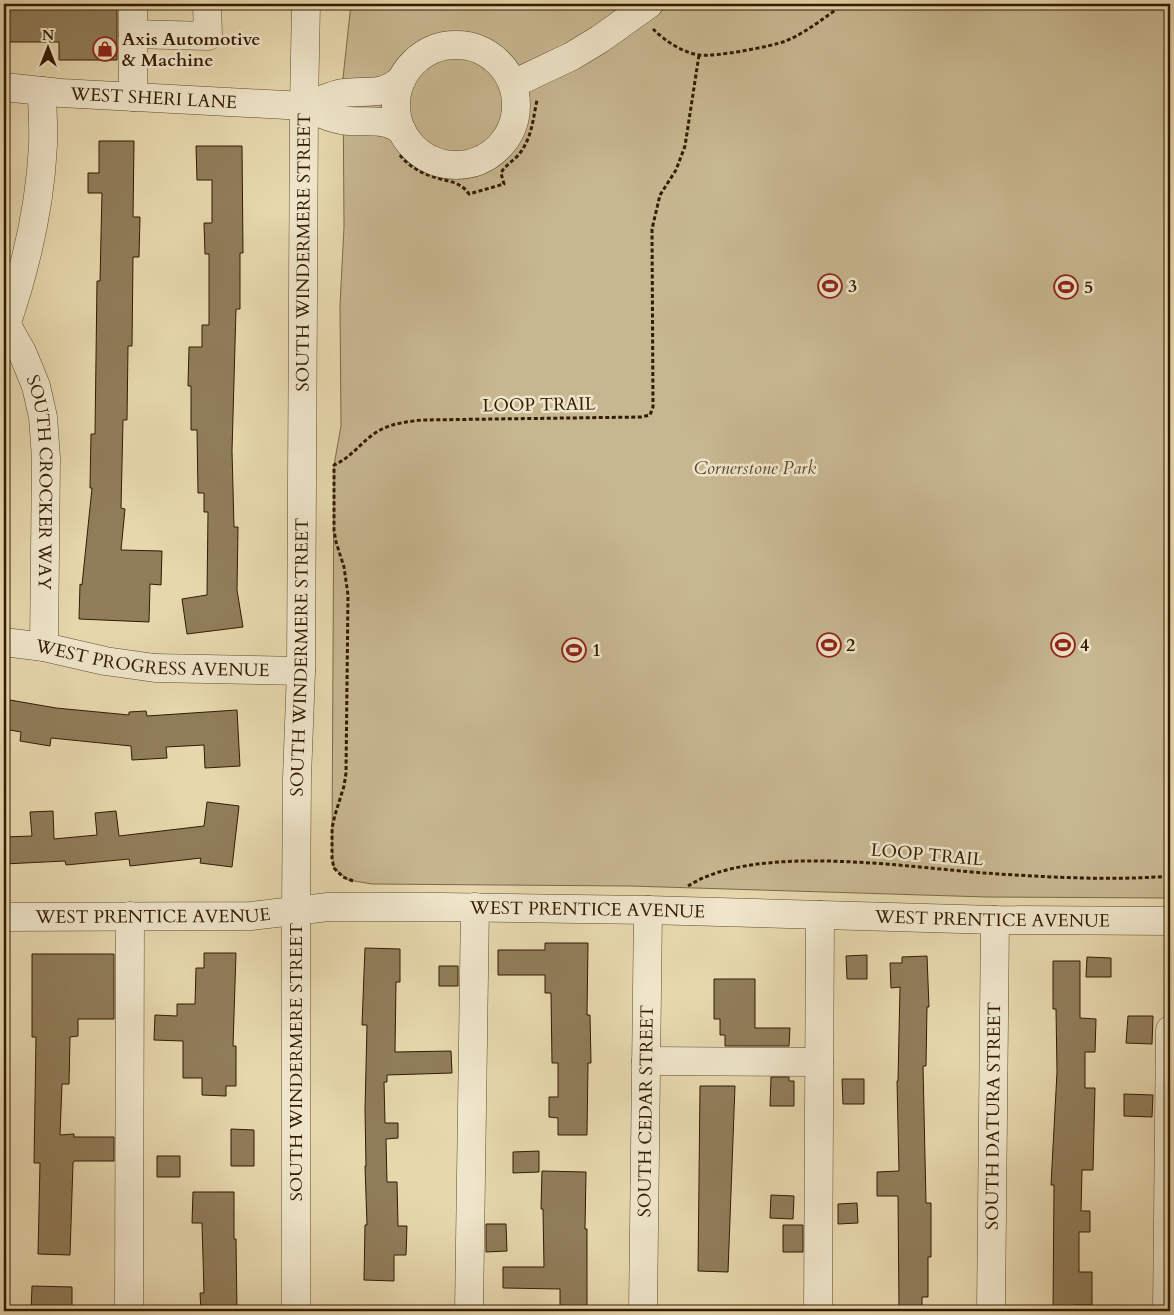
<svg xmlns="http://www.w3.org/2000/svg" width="1174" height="1315" font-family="Cardo,serif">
<rect width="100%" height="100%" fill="#e6d7ad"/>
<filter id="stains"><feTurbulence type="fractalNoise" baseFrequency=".004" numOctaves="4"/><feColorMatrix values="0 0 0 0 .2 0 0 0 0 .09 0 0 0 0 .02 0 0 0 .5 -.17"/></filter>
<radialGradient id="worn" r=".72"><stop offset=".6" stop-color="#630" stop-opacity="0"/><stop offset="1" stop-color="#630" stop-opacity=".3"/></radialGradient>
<path fill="#c7b790" stroke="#7c6948" d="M351 4H1170V898L987 897 630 886 372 884 348 880 334 868 332 850 334 465 341 426 340 305 344 227 343 78Z"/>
<path fill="#907d5a" stroke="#321b00" d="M9 4H117V60H59V42H9Z
M99 141H134L133 217H140L139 257H133L132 346H128L127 420H123L121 508 125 509 121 550 162 551 161 585 150 584 149 622 79 619 80 584 82 585 92 488H90L91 434H95L97 281H100L102 193H88V173H99Z
M196 146H242L243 253H240V309H236L232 451 234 527H238L237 590 243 627 187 634 182 599 207 595 208 512H204V493H198L197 430H191V386H188L189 347H202V325H209V254H205L204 223H212V180H197Z
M4 699 56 708 129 715V712L146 711 147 716 237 710 240 766 205 768 204 745 166 747 167 758 132 760 131 746 51 738 50 746 20 741 21 732 4 729Z
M207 802 239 806 232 867 200 863 201 858 130 866 129 859 66 865 65 861 4 864V837L32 836 30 812 53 811 54 839 97 835 95 813 116 811 119 836 204 826Z
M545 943H588L587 1015H590L591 1063H588L587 1135H558V1118L549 1117V1097H558V1063H552L551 993H545V975H498V950H545Z
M365 948 400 949V982H396L395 1052 451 1051 452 1073 387 1075V1082H384L385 1123H398V1138L386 1139 387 1182H397L398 1226H407L406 1255H394V1281L364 1280 365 1225H367L365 1166H366L365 1110 367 1025H362Z
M204 953H236L233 1046H236V1086H226V1096L202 1095V1078H183V1041L154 1040 155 1015 177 1016V1004H195L196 968H204Z
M32 954H114V1019H78V1036L70 1037 69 1084H62L60 1135 74 1134V1137H114V1161H74L73 1163 70 1255 38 1254 40 1163H34L36 1037H32Z
M867 955V979H847L846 956Z
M927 956 929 1007H927L926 1066H923L926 1203H931V1257H928V1297H922V1310L899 1309 898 1196H877V1172L899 1171 897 1081H898L900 987 891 988 890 963H902V957Z
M1087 957 1111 958V977H1086Z
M1053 961H1080V1018L1096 1019 1095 1052H1085V1088H1095L1093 1170H1082L1081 1211H1090V1232H1079V1272H1092V1305H1074V1311H1053L1054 1185H1051L1057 1072 1056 1009H1053Z
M439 966H458V986H439Z
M714 979H755V1028H790L789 1046H725V1035H720V1019H714Z
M1128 1016H1153L1152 1044 1126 1043Z
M771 1077H789V1081H794V1106H770Z
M842 1079H864V1104H843Z
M700 1086H735L728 1272 698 1271Z
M1124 1094 1153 1095 1152 1117 1124 1116Z
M231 1129 254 1130V1166H231Z
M539 1151V1172L513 1173V1152Z
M157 1156H180V1177H157Z
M542 1171 586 1172 585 1229H587V1311H560V1289L503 1288V1267H544L543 1209H541Z
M193 1192H234V1239H236L237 1311H201L200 1293H204L202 1223H192Z
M771 1195 794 1196 793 1219 770 1218Z
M857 1203 858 1223 838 1224V1204Z
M486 1224H506L507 1251 486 1252Z
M783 1225H803V1252H783Z
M32 1286 72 1287V1311H31Z"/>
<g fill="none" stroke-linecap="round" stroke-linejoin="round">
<g stroke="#5f4a2b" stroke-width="29">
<g id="minor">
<path d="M133 4V97"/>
<path d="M133 34 208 36 207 4"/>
<circle cx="456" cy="105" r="60"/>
<path d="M513 84 572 56 600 39 649 4"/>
<path id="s1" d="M4 87 61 93 304 106C316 111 328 118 341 120 362 124 385 116 402 131"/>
<path d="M304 106C315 103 326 97 338 94 363 89 382 98 402 79"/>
<path id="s2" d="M6 324 22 352 36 386 43 417 46 458 44 647"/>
<path d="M4 331C25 271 40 209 43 145 44 127 42 109 42 91"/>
<path id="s3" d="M4 642 44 647 105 661 155 668 301 671"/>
<path id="s4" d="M4 917 251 916 328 907H442L648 910 995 920 1170 921"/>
<path d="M646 1061 819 1062"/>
<path d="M129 1311 130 916"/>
<path id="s5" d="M296 1311V911L297 778 301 671 304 106 306 4"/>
<path d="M469 1311 475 907"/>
<path id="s6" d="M643 1311 648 910"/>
<path d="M818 1311 820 915"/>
<path id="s7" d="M991 1311 995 920"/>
<path d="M1167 1311 1170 1030"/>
</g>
</g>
<path stroke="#321b00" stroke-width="3" stroke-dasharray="4 2.5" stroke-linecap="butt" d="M653 29C664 40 683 53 699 55 716 57 769 47 786 41 807 32 825 17 844 4
M400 155C409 167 423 174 437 178 450 182 461 182 469 194L504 184 501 173C505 165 515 160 520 153 532 137 533 119 537 100
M353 881 343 877 334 868 332 859V828L335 815 344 786 346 773 348 595 344 567 336 542 334 530V465C350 458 358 446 371 436 386 424 404 422 422 420L641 417 650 415 653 407 652 229 660 195 676 170 685 146 699 55
M688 886C754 843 906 867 984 873 1044 877 1111 881 1170 876"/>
<use href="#minor" stroke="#efe5ca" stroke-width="28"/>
</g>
<defs>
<g id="shop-ring" transform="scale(1.25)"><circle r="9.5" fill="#efe5ca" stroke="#8f2418" stroke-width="1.5"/><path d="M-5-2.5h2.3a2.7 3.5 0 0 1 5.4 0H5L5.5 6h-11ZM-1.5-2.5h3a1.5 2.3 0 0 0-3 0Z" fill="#8f2418"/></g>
<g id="stadium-ring" transform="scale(1.25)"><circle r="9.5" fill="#efe5ca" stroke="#8f2418" stroke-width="1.5"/><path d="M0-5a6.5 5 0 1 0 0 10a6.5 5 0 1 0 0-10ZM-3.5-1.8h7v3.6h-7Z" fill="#8f2418"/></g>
</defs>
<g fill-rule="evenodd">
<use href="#shop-ring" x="105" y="49"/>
<use href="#stadium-ring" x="830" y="286"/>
<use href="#stadium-ring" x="1066" y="287"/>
<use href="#stadium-ring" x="829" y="645"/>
<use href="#stadium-ring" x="1063" y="645"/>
<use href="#stadium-ring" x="574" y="650"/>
</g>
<g text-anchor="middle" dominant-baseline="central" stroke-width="5" stroke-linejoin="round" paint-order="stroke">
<g font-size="18" font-weight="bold" fill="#321b00" stroke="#efe5ca" text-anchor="start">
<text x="122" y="39">Axis Automotive<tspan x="122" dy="21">&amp; Machine</tspan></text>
<text x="848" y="286">3</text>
<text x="1084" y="287">5</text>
<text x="846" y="645">2</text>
<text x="1080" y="645">4</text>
<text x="592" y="650">1</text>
</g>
<g font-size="18" fill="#321b00" stroke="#efe5ca">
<text stroke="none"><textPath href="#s1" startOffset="150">WEST SHERI LANE</textPath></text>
<text stroke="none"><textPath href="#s5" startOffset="1059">SOUTH WINDERMERE STREET</textPath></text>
<text transform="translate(539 405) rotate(-1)">LOOP TRAIL</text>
<text stroke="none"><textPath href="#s2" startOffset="166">SOUTH CROCKER WAY</textPath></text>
<text stroke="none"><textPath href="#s5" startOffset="654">SOUTH WINDERMERE STREET</textPath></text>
<text stroke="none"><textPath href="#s3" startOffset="150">WEST PROGRESS AVENUE</textPath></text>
<text transform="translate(927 855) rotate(5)">LOOP TRAIL</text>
<text stroke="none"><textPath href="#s4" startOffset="584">WEST PRENTICE AVENUE</textPath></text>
<text stroke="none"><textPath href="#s4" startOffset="149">WEST PRENTICE AVENUE</textPath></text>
<text stroke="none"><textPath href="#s4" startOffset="989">WEST PRENTICE AVENUE</textPath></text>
<text transform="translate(296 1062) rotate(-90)">SOUTH WINDERMERE STREET</text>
<text stroke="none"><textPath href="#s6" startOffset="200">SOUTH CEDAR STREET</textPath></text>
<text stroke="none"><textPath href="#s7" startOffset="195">SOUTH DATURA STREET</textPath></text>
</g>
<g font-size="18" font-style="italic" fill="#5f4a2b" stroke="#efe5ca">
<text x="755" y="468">Cornerstone Park</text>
</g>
</g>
<rect width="1174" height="1315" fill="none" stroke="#e6d7ad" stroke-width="20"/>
<rect x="5" y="5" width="1164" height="1305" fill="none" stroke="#321b00" stroke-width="2.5"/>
<rect x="10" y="10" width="1154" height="1295" fill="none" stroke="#321b00"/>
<g transform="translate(48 48)" stroke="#efe5ca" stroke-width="4" paint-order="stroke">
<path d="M0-4L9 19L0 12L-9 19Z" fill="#321b00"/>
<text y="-8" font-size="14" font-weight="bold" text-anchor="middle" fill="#321b00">N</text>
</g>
<rect width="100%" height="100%" filter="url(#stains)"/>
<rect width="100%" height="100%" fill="url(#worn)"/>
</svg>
